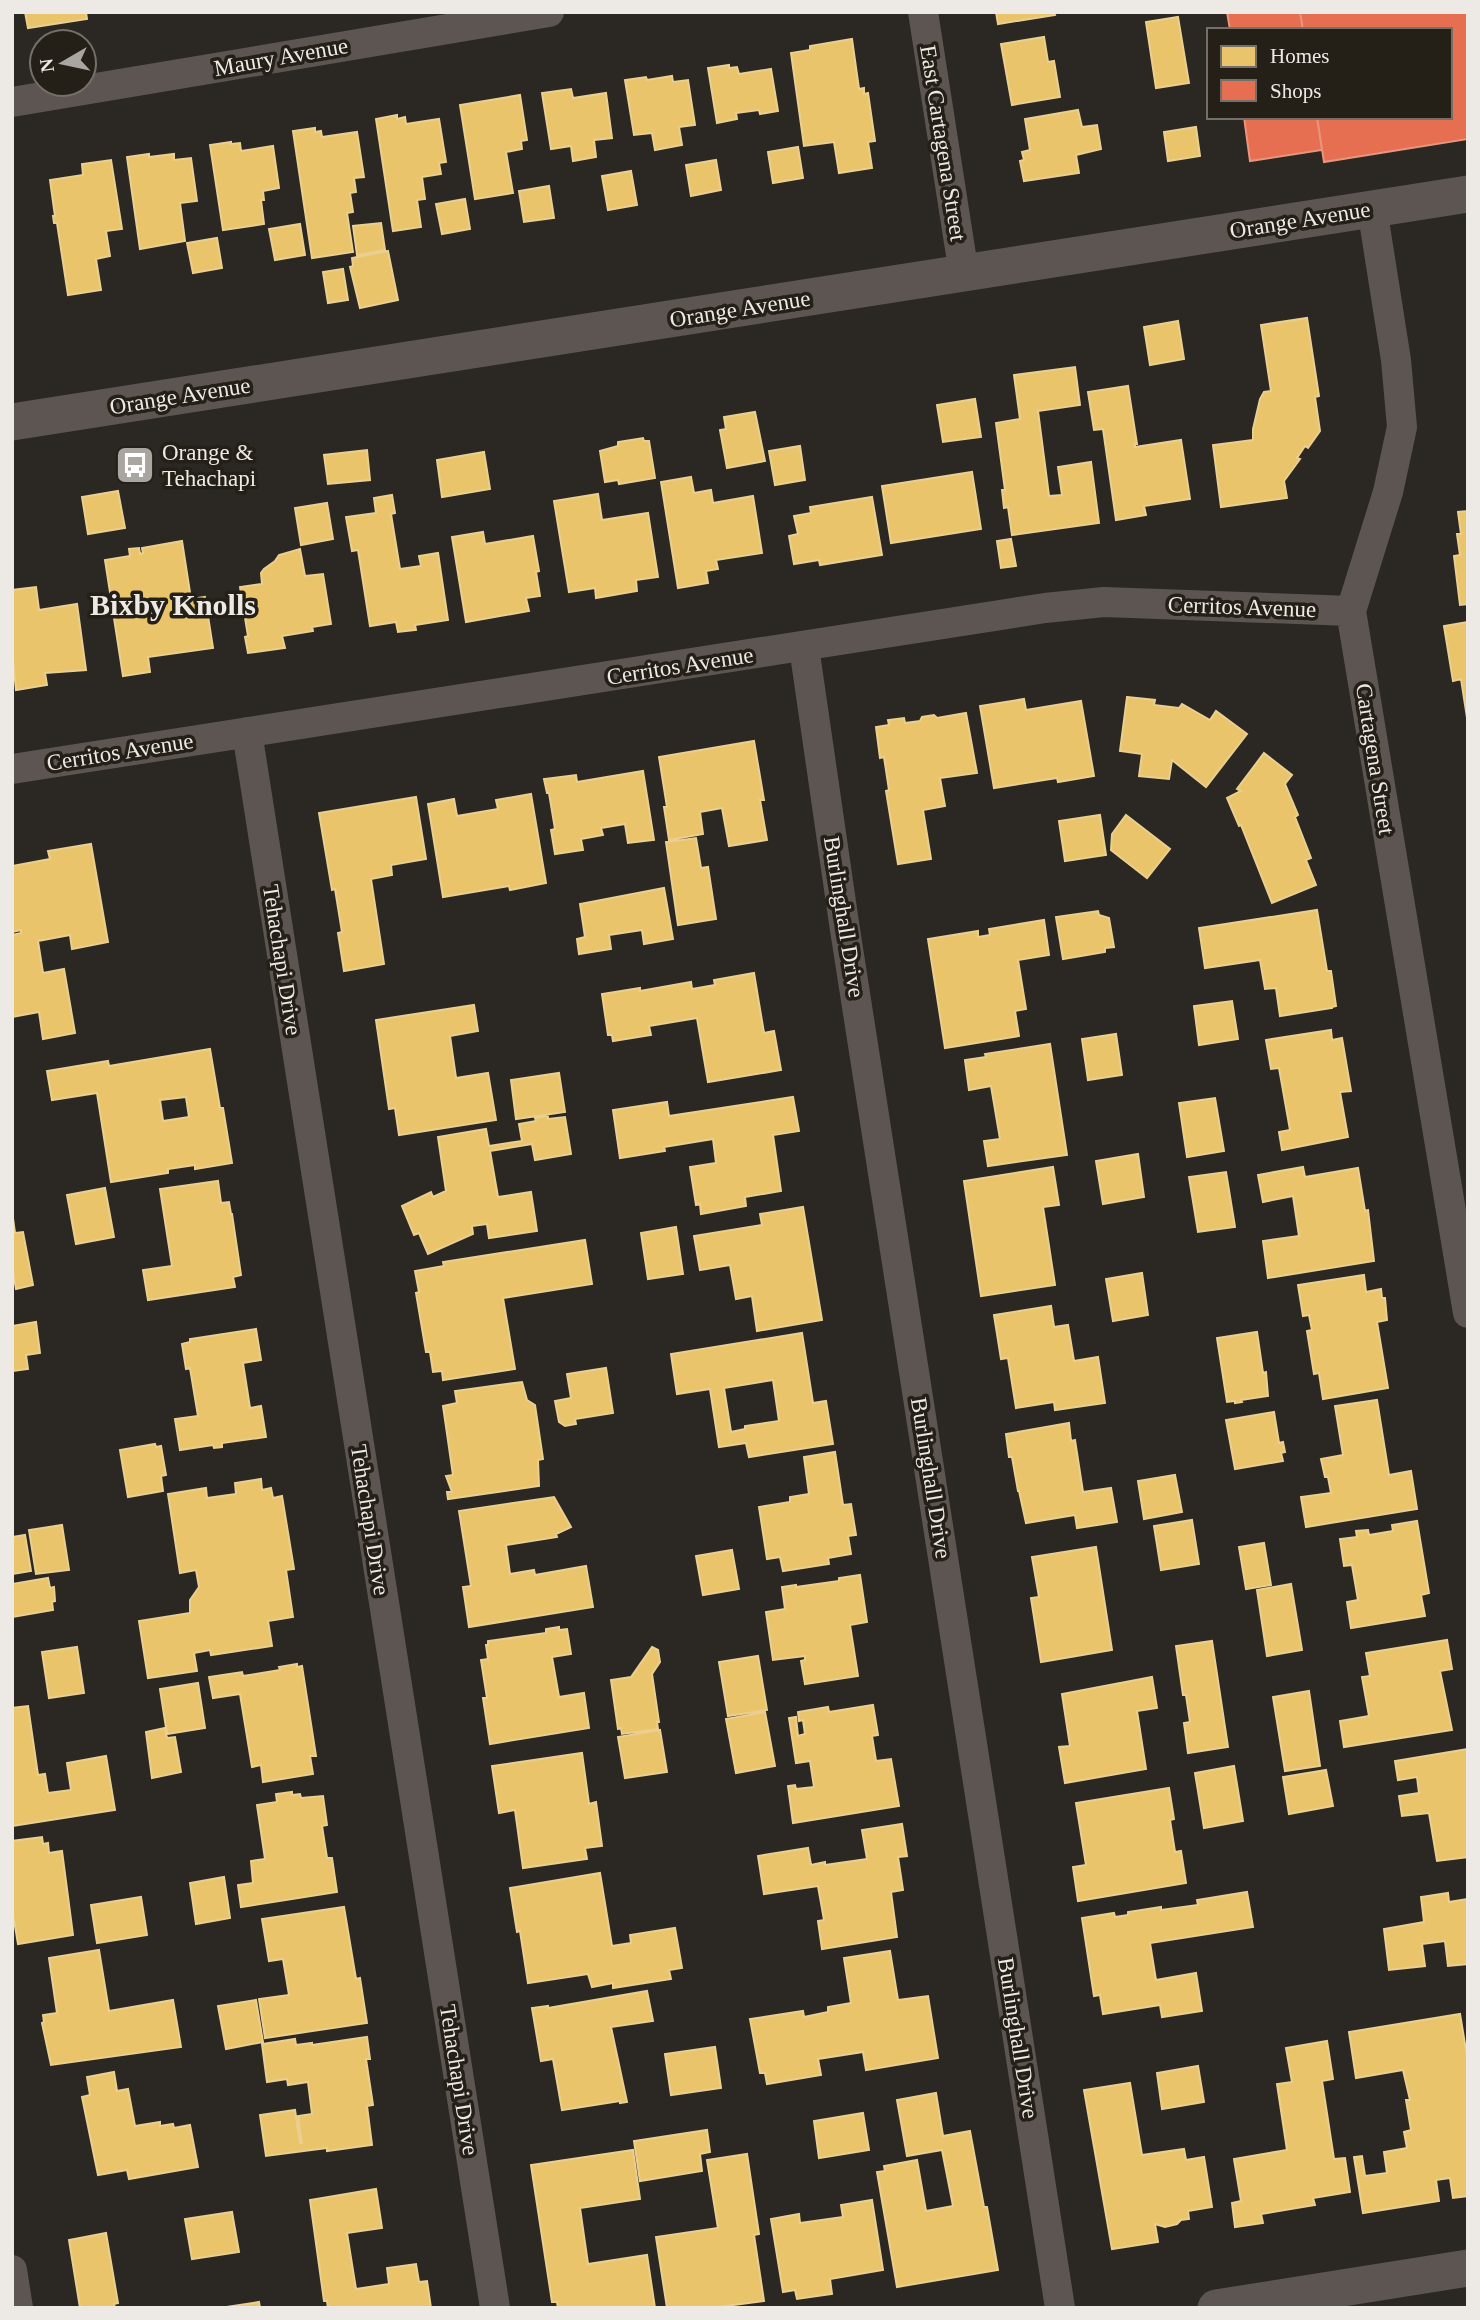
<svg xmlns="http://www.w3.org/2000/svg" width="1480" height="2320" font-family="Georgia,serif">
<rect width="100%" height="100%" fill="#2b2824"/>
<path fill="#e9c46a" stroke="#eacf8f" stroke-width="2" fill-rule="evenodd" d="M25 12H86L87 19 28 28Z
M996 12H1054L1055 15 998 24Z
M1178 17 1189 83 1156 88 1146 22Z
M1044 37 1048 62 1054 61 1060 97 1012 105 1001 44Z
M852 39 859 89 864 88V94L868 93 875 141 868 142 872 168 839 173 834 142 804 146 791 53 810 50V46Z
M729 65V68L737 67 739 74 771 69 778 111 760 114 759 110 736 113 737 119 717 123 708 68Z
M672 76 673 82 688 80 695 125 679 127 682 145 655 150 652 133 634 135 625 80 646 77 647 80Z
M571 89 573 98 606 93 612 138 594 140 596 157 573 161 571 146 551 149 542 93Z
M520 95 527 140 521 141 522 149 506 152 513 193 475 199 460 105Z
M1078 110 1082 127 1097 125 1101 149 1076 155 1079 173 1024 181 1020 161 1024 160 1022 152 1030 150 1025 119Z
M397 115V119L405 117 406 124 439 119 446 162 439 163 441 174 422 177 425 199 417 200 421 227 393 231 376 119Z
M1196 127 1200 156 1168 161 1164 132Z
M315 128V132L321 131 322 137 357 132 364 177 354 178 356 192 350 193 353 212 347 213 353 252 312 258 293 131Z
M231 142V144L240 143 241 151 273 146 279 188 263 191 264 200H261L264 224 223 230 210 145Z
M798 147 803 178 773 183 768 152Z
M149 154V157L174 154V160L191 158 197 201 180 203 185 241 140 249 127 157Z
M111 160 122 229 106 231 110 256 96 259 101 290 68 295 57 223H54L53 216H55L50 180 83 175 82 164Z
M716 160 721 190 691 196 686 165Z
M631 171 637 205 608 210 602 176Z
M549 186 554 218 524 222 519 191Z
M465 199 470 229 442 234 436 204Z
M381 223 385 250 357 255 353 226Z
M300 224 305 255 275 260 269 229Z
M217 238 222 268 193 273 187 243Z
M388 251 398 300 360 308 350 267 353 266 352 258Z
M343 269 348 300 328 303 323 272Z
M1307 318 1319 396 1315 397 1320 431 1308 448 1305 446 1297 458 1300 459 1284 481 1287 498 1221 507 1213 445 1253 440V429L1260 399 1264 392 1271 391 1261 325Z
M1178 321 1184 359 1150 365 1144 327Z
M1075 367 1080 405 1038 411 1049 496 1062 495 1058 467 1091 462 1099 523 1012 535 1008 507 1004 508 1002 490H1005L996 423 1020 419 1014 375Z
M1128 386 1137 444H1135V447L1181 440 1190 499 1144 506 1146 515 1116 520 1103 429 1094 430 1088 392Z
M975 399 981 437 943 442 937 405Z
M755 412 765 461 727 468 720 430 726 429 724 417Z
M643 438 644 441H649L655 478 619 484 618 480 605 482 600 451 618 446V442Z
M800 446 805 480 775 485 769 451Z
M367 450 370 480 328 484 324 455Z
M484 452 490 489 442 497 437 460Z
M972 472 981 529 891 543 882 486Z
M691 477 694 493 711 490 713 503 753 496 762 553 716 560 718 569 706 571 708 583 678 588 661 482Z
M118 491 125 528 88 534 82 497Z
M598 494 602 520 648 513 658 577 636 580 637 591 596 598 595 588 569 592 554 501Z
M392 495 395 513 391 514 400 569 421 566 419 556 438 553 448 620 415 625 416 630 398 632 396 622 370 626 358 550 352 551 346 517 376 513 374 498Z
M872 497 882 555 820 565 819 560 794 564 789 536 798 534 794 516 811 513 810 507Z
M327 503 333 539 301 545 295 508Z
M1468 511V604L1460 605 1454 556 1460 555 1457 534H1461L1458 512Z
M483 532 485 544 533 536 539 571 536 572 540 596 526 598 529 611 466 622 452 537Z
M1011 539 1016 566 1001 568 997 541Z
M182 541 191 599 205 597 213 648 148 657 150 672 123 676 105 560 130 556 129 549 139 548 140 554 143 553 142 548Z
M300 549 305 576 323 574 331 624 312 627 313 631 282 636 285 648 248 653 245 637 248 636 240 587 262 584 261 573 264 569 275 561 279 555Z
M36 587 39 610 77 604 86 670 45 673 47 685 16 690 12 650V590Z
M1468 622V724L1461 679 1453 681 1444 626Z
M1127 697 1155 700 1154 705 1179 708 1182 704 1210 720 1216 711 1247 734 1206 787 1172 760 1169 779 1139 776 1142 754 1120 751Z
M1024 699 1026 710 1081 701 1094 776 1058 782 1057 778 994 788 980 706Z
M966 713 977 773 940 778 945 806 923 810 931 859 898 864 886 791 889 790 884 757 880 758 876 727 889 725 888 720 904 718 905 723 920 721 922 717 934 715 937 718Z
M754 741 764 800H760L767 840 729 846 722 808 700 812 703 834 669 840 664 807H667L659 757Z
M1264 753 1292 775 1285 784 1298 815 1295 817 1311 858 1306 860 1316 885 1272 903 1241 825 1239 826 1227 798 1241 791 1237 789Z
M643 771 654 840 628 843 625 824 601 828 603 835 581 839 583 850 555 854 551 830 555 829 549 793H547L544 779 576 775 577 782Z
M531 794 546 883 510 890 509 886 443 897 428 804 454 799 457 816 498 809 496 800Z
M416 797 426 859 391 865 392 875 371 879 384 964 344 971 338 933 342 932 335 889 332 890 319 813Z
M1100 815 1106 855 1065 861 1059 821Z
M1126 815 1170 849 1147 878 1111 850 1112 834Z
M696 838 701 868 708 867 716 919 678 925 666 842Z
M91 844 108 942 72 949 70 935 38 941 43 973 64 969 75 1033 43 1039 39 1012 12 1017V935L21 933V930L12 932V866L50 859 48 851Z
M664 888 673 939 644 944 642 930 609 935 611 949 579 954 577 939 585 937 580 904Z
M1317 910 1327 971H1331L1336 1006 1332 1007V1008L1280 1016 1276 988 1265 989 1260 960 1205 968 1199 928Z
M1098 911 1099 915 1109 918 1114 947 1105 948V952L1063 959 1056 917Z
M1044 920 1049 955 1018 960 1026 1009 1015 1011 1019 1036 945 1048 928 939 978 931V937L990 935 989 929Z
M754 973 764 1033 774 1031 781 1070 708 1082 697 1018 649 1026 651 1035 613 1041 612 1035H608L602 994 640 988V991L691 982 692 989 715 985 714 980Z
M1232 1001 1238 1039 1199 1045 1194 1006Z
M474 1005 478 1031 450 1036 456 1078 488 1073 496 1120 399 1135 395 1108 389 1109 376 1020Z
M1331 1030 1332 1040 1342 1038 1351 1091 1340 1092 1348 1137 1282 1150 1279 1132 1290 1130 1279 1068 1271 1069 1266 1040Z
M1116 1034 1122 1075 1088 1080 1082 1039Z
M1050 1044 1067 1155 988 1166 984 1141 1000 1139 991 1086 969 1090 965 1060 986 1057 985 1054Z
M210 1049 220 1108H223L232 1163 195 1169V1165L168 1169V1173L111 1182 97 1093 52 1100 47 1071 108 1061 109 1066ZM186 1097 189 1117 163 1121 160 1100Z
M559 1073 565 1112 516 1119 511 1080Z
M793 1097 799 1131 773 1135 781 1191 745 1197 746 1206 701 1214 700 1204 696 1205 690 1167 716 1163 713 1139 664 1147 665 1151 620 1158 613 1110 667 1102 669 1116Z
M1215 1098 1224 1151 1187 1157 1179 1103Z
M548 1116V1119L565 1117 571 1154 535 1160 532 1144 490 1151 498 1197 531 1192 537 1231 489 1238 487 1224 472 1226 473 1234 428 1254 419 1233 414 1235 402 1206 431 1192 433 1197 446 1191 438 1137 486 1129 489 1146 522 1141 519 1124 536 1121 535 1118Z
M1138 1154 1144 1197 1103 1204 1096 1161Z
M1053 1167 1059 1205 1043 1207 1055 1285 981 1296 964 1181Z
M1303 1167 1305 1177 1358 1168 1365 1211 1368 1210 1374 1261 1268 1278 1263 1241 1299 1236 1293 1196 1263 1202 1258 1175Z
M1226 1172 1235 1227 1198 1232 1189 1177Z
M218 1181 221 1203 229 1202 231 1214H232L241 1275 233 1277 235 1287 148 1300 143 1270 172 1266 160 1189Z
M105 1188 114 1237 76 1244 67 1195Z
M803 1207 822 1320 757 1331 752 1296 736 1299 730 1265 700 1270 694 1236 762 1225 760 1214Z
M12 1211 15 1233 23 1232 33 1285 16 1289 12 1266Z
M676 1227 683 1274 648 1279 641 1233Z
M585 1240 592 1284 503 1298 515 1369 443 1380 442 1371 433 1372 430 1352H426L416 1293 419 1292 415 1271 444 1266 443 1262Z
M1142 1273 1148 1315 1113 1321 1106 1279Z
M1364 1275 1366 1292 1381 1289 1382 1298H1385L1387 1320 1377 1322 1388 1388 1323 1399 1319 1373 1314 1374 1307 1331 1312 1330 1309 1315 1303 1316 1298 1285Z
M1051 1306 1054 1327 1068 1325 1074 1361 1098 1357 1105 1403 1055 1410 1054 1402 1016 1408 1008 1358 1001 1359 994 1315Z
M36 1322 40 1353 26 1355 28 1369 12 1371V1326Z
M256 1329 261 1360 243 1363 250 1408 261 1406 266 1437 222 1443V1447L214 1448 213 1445 180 1450 175 1419 198 1416 190 1368 186 1369 182 1344 190 1342V1339Z
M1257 1332 1263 1373 1266 1372 1268 1396 1241 1400 1242 1402 1235 1403V1401L1227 1402 1217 1338Z
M802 1333 813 1403 826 1401 833 1444 749 1457 746 1443 719 1447 710 1389 677 1394 671 1354ZM773 1380 779 1421 745 1426V1429L731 1432 724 1388Z
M606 1368 613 1413 575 1419 576 1424 565 1426 559 1422 555 1401 571 1398 567 1374Z
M522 1382 527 1400 535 1405 543 1459 538 1460 539 1486 448 1499 447 1492H452L446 1476 453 1475 443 1406 457 1403 455 1391Z
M1377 1400 1389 1475 1411 1471 1417 1509 1306 1527 1301 1497 1331 1493 1328 1477H1325L1321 1459 1343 1455 1335 1406Z
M1274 1412 1279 1443 1283 1442 1285 1452 1281 1453 1283 1461 1235 1469 1226 1420Z
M1069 1423 1071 1441 1075 1440 1083 1492 1111 1488 1117 1522 1077 1528 1075 1515 1026 1523 1019 1491H1018L1012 1457H1009L1006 1434Z
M155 1444 156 1447 161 1446 166 1475 161 1476 163 1491 128 1497 120 1450Z
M835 1452 843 1505 851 1504 856 1535 848 1536 851 1554 828 1558 829 1564 783 1571 780 1557 767 1559 759 1507 790 1502V1497L809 1494 804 1457Z
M1175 1475 1182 1512 1144 1519 1138 1481Z
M261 1479 262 1490 271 1488 273 1498 282 1496 294 1569 286 1570 293 1617 268 1621 272 1646 211 1655 210 1650 194 1653 197 1671 148 1678 139 1621 190 1613V1600L199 1587 196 1570 180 1573 168 1494 206 1488 207 1498 236 1494 235 1483Z
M554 1497 571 1527 556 1534 557 1537 506 1545 510 1574 534 1570 535 1575 586 1566 593 1607 469 1627 463 1587 471 1586 459 1511Z
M1192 1520 1199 1564 1161 1570 1154 1526Z
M1417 1521 1429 1593 1421 1595 1425 1616 1351 1628 1347 1602 1358 1600 1352 1565 1344 1566 1340 1539 1357 1537 1356 1531 1368 1530 1369 1535 1393 1531 1392 1525Z
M62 1525 69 1570 36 1574 29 1530Z
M25 1535 31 1571 12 1574V1537Z
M1264 1543 1271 1585 1246 1589 1239 1547Z
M1096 1547 1112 1650 1041 1662 1031 1598 1039 1597 1032 1557Z
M732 1550 739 1589 703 1595 696 1556Z
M860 1575 867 1622 850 1625 858 1676 805 1684 801 1661 805 1660V1656L773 1660 766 1612 785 1609 782 1587 796 1585V1587L839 1581V1578Z
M48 1578 50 1588 54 1587 55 1601 52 1602 53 1610 12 1617V1584Z
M1291 1584 1302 1650 1267 1656 1257 1590Z
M559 1627V1630L567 1629 571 1654 552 1657 559 1697 584 1693 589 1728 490 1744 483 1698H487L481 1660 488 1659 486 1645H488V1641L546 1633V1629Z
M1447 1640 1452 1669 1440 1671 1452 1730 1344 1747 1340 1721 1369 1716 1362 1677 1370 1676 1366 1653Z
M1212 1641 1228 1747 1188 1753 1184 1723 1190 1722 1186 1695H1183L1176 1646Z
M77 1647 84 1693 49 1698 42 1652Z
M652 1647 658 1650 660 1662 652 1674 659 1722H657L658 1729 622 1734 621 1728 618 1729 611 1680 631 1677Z
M758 1656 767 1710 728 1716 719 1662Z
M297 1664V1667L302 1666 316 1756H310L313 1774 263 1782 261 1765 252 1767 240 1694 213 1698 209 1677 242 1672 243 1676 280 1670 279 1667Z
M1152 1677 1157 1708 1137 1711 1146 1769 1065 1783 1059 1747 1070 1746 1062 1694Z
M198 1683 205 1728 167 1734 160 1689Z
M1309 1691 1320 1766 1285 1771 1273 1697Z
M873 1705 878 1735 872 1736 876 1761 891 1759 899 1806 793 1823 788 1786 795 1785 796 1789 814 1787 810 1761 796 1763 789 1718 796 1717 798 1736 805 1734 803 1720 799 1721 798 1712 828 1707 829 1712Z
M28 1706 38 1775 45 1774 48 1793 71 1790 67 1763 106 1756 115 1810 12 1826V1708Z
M765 1712 775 1766 736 1773 726 1719Z
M165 1728 167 1738 175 1737 181 1772 152 1778 146 1732Z
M660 1730 667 1772 625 1778 618 1737Z
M1468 1749V1857L1437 1861 1429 1813 1402 1816 1399 1796 1419 1793 1417 1777 1398 1780 1395 1761Z
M582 1753 589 1804 596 1802 602 1846 585 1848 587 1859 523 1868 515 1810 499 1813 492 1766Z
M1234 1766 1243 1821 1204 1828 1195 1773Z
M1326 1770 1333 1806 1289 1814 1283 1777Z
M1169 1788 1174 1819 1170 1820 1175 1852 1181 1851 1186 1883 1078 1901 1073 1867 1086 1865 1076 1803Z
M292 1792V1795L300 1794 301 1798 323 1796 327 1825 322 1826 327 1858H332L337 1892 241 1907 238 1885 253 1883 251 1861 265 1859 257 1805 277 1802 276 1794Z
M902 1824 907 1856 898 1857 903 1890 891 1892 897 1937 822 1949 818 1921 824 1920 818 1886 764 1894 758 1856 808 1848 811 1865 825 1862V1865L867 1859 862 1830Z
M42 1837 43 1844 48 1843 49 1853 62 1851 73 1935 18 1944 14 1920H12V1841Z
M600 1873 612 1946 631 1943 630 1935 675 1928 682 1968 669 1970 671 1979 613 1988V1983L592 1987 588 1974 528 1983 520 1931 517 1932 510 1888Z
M224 1877 230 1918 196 1924 190 1883Z
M1247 1892 1253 1927 1150 1943 1156 1980 1196 1973 1202 2011 1162 2017 1160 2005 1103 2014 1100 1995 1094 1996 1082 1918 1114 1913 1115 1917 1128 1915V1912L1161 1907V1910L1198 1905 1197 1900Z
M1448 1893 1449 1902 1468 1899V1964L1448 1966 1445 1941 1422 1944 1425 1966 1389 1970 1384 1929 1424 1922 1421 1897Z
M141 1897 147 1935 97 1943 91 1905Z
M344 1907 356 1979 360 1978 367 2023 265 2038 259 1999 289 1995 283 1959 269 1961 262 1919Z
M99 1950 109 2011 173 2000 181 2047 51 2065 42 2023 44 2022 43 2015 57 2013 49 1958Z
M890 1951 898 2000 928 1996 938 2058 866 2070 863 2052 818 2059 821 2075 767 2084 765 2073H760L750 2019 803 2011 804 2017 828 2012V2007L851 2003 844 1958Z
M647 1991 653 2021 611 2027 627 2102 620 2103V2101L562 2110 553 2059 541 2061 532 2008 548 2006V2008Z
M256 2000 263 2042 226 2049 218 2006Z
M1460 2014 1468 2062V2196L1453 2198 1450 2178 1436 2180 1439 2201 1363 2213 1354 2157 1362 2156 1365 2176 1387 2173 1384 2152 1407 2148 1404 2132 1411 2130 1406 2100H1410L1403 2070 1356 2078 1349 2032Z
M367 2037 370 2059H366L373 2105 367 2106 372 2145 327 2151V2148L266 2156 260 2115 295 2110 300 2143H302L298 2116 312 2114 308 2082 288 2085 287 2079 267 2082 262 2044 295 2039 296 2045 312 2043V2045Z
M1327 2041 1333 2079 1322 2081 1334 2159 1345 2158 1350 2192 1313 2198 1315 2205 1261 2214 1263 2223 1235 2227 1232 2203 1241 2201 1234 2159 1287 2150 1277 2084 1292 2082 1286 2048Z
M715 2047 721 2088 671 2095 665 2054Z
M1198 2066 1204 2102 1162 2109 1157 2073Z
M114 2072 117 2091 128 2089 135 2126 160 2122V2126L173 2124 174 2128 190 2125 198 2167 129 2179 127 2170 98 2175 82 2097 90 2095 87 2077Z
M1130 2083 1142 2155 1184 2149 1186 2160 1204 2157 1212 2207 1188 2211 1189 2219 1181 2220 1177 2224 1165 2227 1155 2224 1158 2242 1112 2249 1084 2090Z
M936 2093 943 2136 970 2131 984 2207H987L998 2270 897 2287 877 2172 885 2171 884 2166 917 2160 926 2211 953 2206 942 2150 907 2156 897 2100Z
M863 2113 869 2150 819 2158 814 2121Z
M707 2130 710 2152 700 2154 702 2171 640 2181 634 2141Z
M633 2150 640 2199 580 2208 588 2264 647 2255 655 2308H558L557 2302H552L531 2165Z
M747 2154 759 2234 754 2235 764 2301 711 2308H667L656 2237 718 2228 707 2160Z
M376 2189 382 2228 347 2233 356 2289 389 2284 387 2268 416 2264 419 2282 427 2281 431 2308H328L327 2301H324L310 2200Z
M872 2200 883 2270 830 2279 832 2294 797 2299 795 2290 783 2292 771 2219 799 2214 800 2223 843 2217 841 2205Z
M232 2212 239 2252 192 2259 185 2219Z
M106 2233 118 2303 114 2304 115 2308H80L69 2240Z
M259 2302 260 2308H220Z"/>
<path fill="#e76f51" stroke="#e9947d" stroke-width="2" d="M1227 12H1300L1303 30H1230Z
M1300 12H1468V139L1324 162 1317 117H1450V30H1303Z
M1244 117H1317L1322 150 1250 161Z"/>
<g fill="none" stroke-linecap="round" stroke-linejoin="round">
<path stroke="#5c5552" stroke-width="30" d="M923 12 964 274
M12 102 549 12
M1372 208 1396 360 1402 427 1388 492 1351 611 1468 1313
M804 647 844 923 1060 2308
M247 732 495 2308
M12 769 1045 608 1104 602 1351 611
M12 2270 18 2308"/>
<path stroke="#5c5552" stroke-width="37" d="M12 422 1468 194
M1216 2308 1468 2268"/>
</g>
<defs>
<g id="bus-square" transform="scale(2.0125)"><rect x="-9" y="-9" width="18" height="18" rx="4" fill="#a9a5a1" stroke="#241f17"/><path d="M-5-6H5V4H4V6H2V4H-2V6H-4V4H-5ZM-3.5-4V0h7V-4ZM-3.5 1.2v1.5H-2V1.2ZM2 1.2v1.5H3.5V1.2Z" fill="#fff"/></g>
</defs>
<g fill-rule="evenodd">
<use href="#bus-square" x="135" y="465"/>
</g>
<g text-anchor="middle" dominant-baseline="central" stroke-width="7" stroke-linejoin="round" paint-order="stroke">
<g font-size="23" fill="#ede9e4" stroke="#241f17">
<text transform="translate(281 57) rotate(-10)">Maury Avenue</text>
<text transform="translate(943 143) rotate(81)">East Cartagena Street</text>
<text transform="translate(1300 220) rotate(-9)">Orange Avenue</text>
<text transform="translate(740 309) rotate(-9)">Orange Avenue</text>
<text transform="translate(180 396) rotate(-9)">Orange Avenue</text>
<text transform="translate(1242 607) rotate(2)">Cerritos Avenue</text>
<text transform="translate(680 666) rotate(-9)">Cerritos Avenue</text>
<text transform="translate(120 752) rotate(-9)">Cerritos Avenue</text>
<text transform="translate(1375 759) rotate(81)">Cartagena Street</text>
<text transform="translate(844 917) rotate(81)">Burlinghall Drive</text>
<text transform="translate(282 960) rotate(81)">Tehachapi Drive</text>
<text transform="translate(931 1478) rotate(81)">Burlinghall Drive</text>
<text transform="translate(370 1520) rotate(81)">Tehachapi Drive</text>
<text transform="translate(1018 2038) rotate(81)">Burlinghall Drive</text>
<text transform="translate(459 2080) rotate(81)">Tehachapi Drive</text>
</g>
<g font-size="23" fill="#ede9e4" stroke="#241f17" text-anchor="start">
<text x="162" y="452">Orange &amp;<tspan x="162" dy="26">Tehachapi</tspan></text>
</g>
<g font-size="30" font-weight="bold" fill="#ede9e4" stroke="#241f17">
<text x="173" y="604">Bixby Knolls</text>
</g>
</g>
<rect width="1480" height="2320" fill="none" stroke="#ede9e4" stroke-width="28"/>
<rect x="1207" y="28" width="245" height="91" fill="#241f17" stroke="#747069" stroke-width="2"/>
<rect x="1221" y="46" width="35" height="21" fill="#e9c46a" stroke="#747069" stroke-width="2"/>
<text x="1270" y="63" font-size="21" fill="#ede9e4">Homes</text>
<rect x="1221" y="80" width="35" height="21" fill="#e76f51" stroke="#747069" stroke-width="2"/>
<text x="1270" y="98" font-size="21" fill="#ede9e4">Shops</text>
<g transform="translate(63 63) rotate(261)"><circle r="33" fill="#241f17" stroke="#747069" stroke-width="2"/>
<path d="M0-5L12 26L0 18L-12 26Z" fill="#a9a5a1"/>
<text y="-10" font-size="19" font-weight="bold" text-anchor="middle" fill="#ede9e4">N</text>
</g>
</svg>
